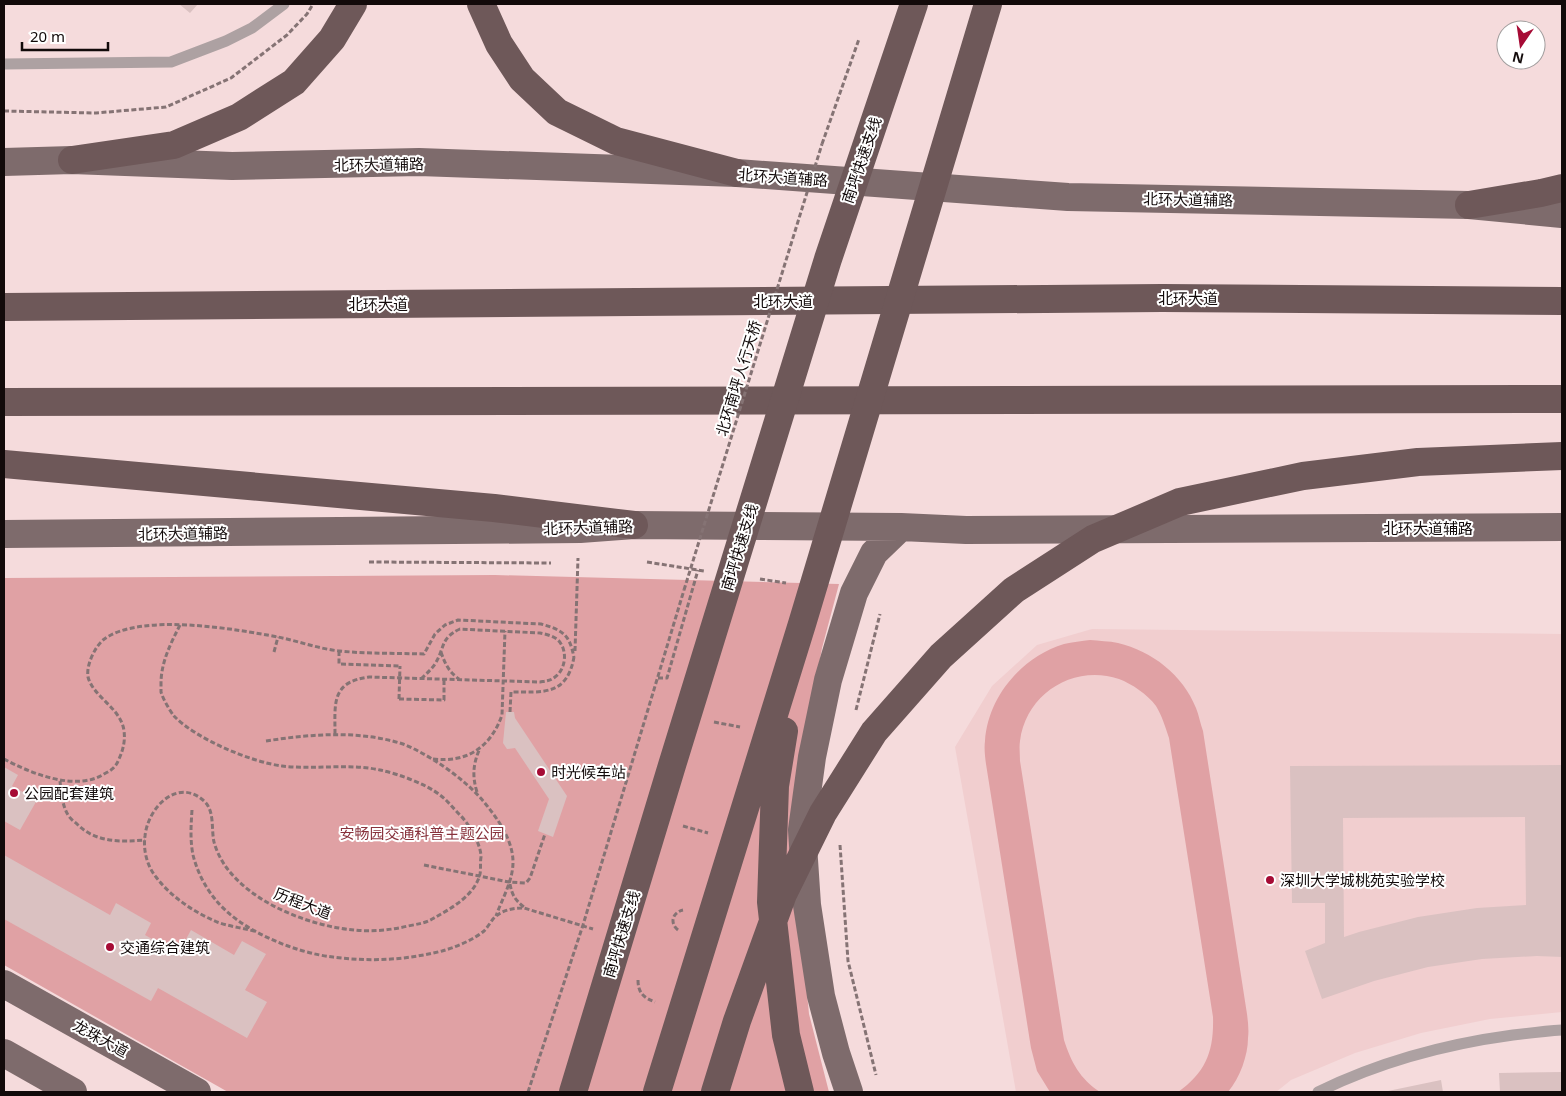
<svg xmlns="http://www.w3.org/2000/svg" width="1566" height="1096" font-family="'Noto Sans','Noto Sans SC',sans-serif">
<rect width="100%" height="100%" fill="#f5dbdc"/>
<path fill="#f1cecf" d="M1092 629 1562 634V1012L1490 1019 1421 1033 1355 1053 1291 1080 1276 1092H1016L955 747 992 686 1037 645Z"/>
<path fill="#e0a1a4" d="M495 575 839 584 822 648 798 781 797 892 809 1014 829 1092H228L4 965V578Z
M1090 640C1099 641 1109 641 1118 643 1152 651 1183 675 1196 708 1199 715 1200 723 1203 731L1247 1014C1248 1022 1249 1030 1248 1038 1248 1055 1240 1078 1228 1092H1178C1206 1072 1214 1051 1213 1017L1169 738C1165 726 1162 716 1156 706 1147 694 1132 684 1119 679 1073 664 1026 694 1020 741 1019 748 1020 754 1020 761L1064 1040C1071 1062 1080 1079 1100 1092H1050L1037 1071 1031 1048 986 764C985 756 984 748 985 741 988 696 1022 657 1064 644 1072 642 1082 641 1090 640Z"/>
<path fill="#dac1c1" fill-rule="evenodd" d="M179 4H198L190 13Z
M506 712H514L515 718 567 796 553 837 538 831 549 799 515 748 507 749 503 743Z
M1562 765V957L1537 956 1482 959 1428 967 1374 981 1322 999 1305 951 1325 943V903H1292L1290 766ZM1525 817 1526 905 1477 908 1418 917 1359 932 1344 937 1343 818Z
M4 767 18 775 12 786 37 800 20 830 4 821Z
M4 855 110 915 116 903 151 923 145 935 178 954 191 930 234 955 242 941 266 954 245 990 267 1002 247 1038 158 988 151 1001 4 919Z
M1562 1072V1092H1500L1499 1073Z
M1441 1080 1443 1092H1388V1091Z"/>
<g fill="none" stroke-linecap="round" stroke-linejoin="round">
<path stroke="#857374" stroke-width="3" stroke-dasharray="5 2.5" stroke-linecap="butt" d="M4 111 96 113 166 107 231 78 287 35 307 14 313 4
M822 144 859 39
M369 562 551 563
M647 562 704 571
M760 579 786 583
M180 625C171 643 162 660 161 681 161 683 161 691 161 692 163 699 170 711 174 716 196 739 251 762 282 766 315 770 348 763 380 770 399 774 426 784 440 795 447 800 453 808 460 815 469 824 481 844 481 857 480 863 481 869 480 874 475 895 452 908 434 918 426 923 418 924 408 926 391 930 372 932 354 930 310 926 253 904 226 867 221 860 216 850 214 842 211 829 215 811 204 801 178 777 148 807 145 836 143 850 147 866 156 877 171 897 194 912 217 922 228 926 242 928 254 931
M339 651V664L400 666
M575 651 578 558
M274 652 278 637
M441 652C445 664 449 672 459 679
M658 678H667L698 570
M399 699 444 700V680
M856 710 880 614
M510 712 511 692C543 692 567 696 574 657
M714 722 740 727
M335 734C335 703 331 682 369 677L540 682C546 681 550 681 555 677 566 669 568 650 558 640 553 636 546 634 540 633L460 629C440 638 445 648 435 664 431 670 426 674 421 679
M266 741C311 734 359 730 403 744 416 749 431 758 443 766 460 778 475 790 488 807 500 822 513 842 513 862 513 881 502 899 496 916
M4 759C30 773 76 792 104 774 112 770 116 767 119 759 124 748 126 737 123 726 117 706 93 696 88 677 86 665 95 647 103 640 139 612 235 629 278 637 298 641 319 649 340 651 368 654 396 653 424 654L435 634 445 625 458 620 541 624C563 630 570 635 574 658
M433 759C467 763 491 747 502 715L505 631
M60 781C61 791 62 805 68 815 70 818 73 821 76 823 95 843 120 842 145 840
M477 792C472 776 473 764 480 748
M192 810C191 825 190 840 193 855 197 871 205 887 215 899 239 930 295 953 333 957 370 962 406 960 442 951 456 947 473 940 484 931 487 928 490 923 493 919 501 910 513 908 524 908L593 929
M683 826 708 833
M840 845 848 961 876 1075
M424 865 509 882 526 883 530 878 545 834
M510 884C512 895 515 900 524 907
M678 930C669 923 673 912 683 910
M638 980C638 993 644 998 655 1002
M528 1092 583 925 684 590"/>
<path stroke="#ada1a2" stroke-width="11" d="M4 64 171 62 226 41 252 28 284 4
M1318 1092C1379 1062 1446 1044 1513 1035 1529 1033 1546 1031 1562 1030"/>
<path stroke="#7e6b6c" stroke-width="28" d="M4 162 72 160 232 166 419 162 737 173 1068 197 1469 205 1562 214
M4 534 580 529 634 525 901 527 966 530 1562 527
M4 984 197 1092
M4 1053 73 1092
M849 1092 836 1053 821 996 807 905 802 830 812 757 828 680 854 593 874 553 901 527"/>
<path stroke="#6e5859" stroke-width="28" d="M481 4 499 44 522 79 557 112 616 141 737 173
M72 160 174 145 239 117 294 82 332 39 353 4
M1469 205 1541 193 1562 188
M4 307 1162 298 1562 301
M4 402 1562 399
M4 464 494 508 634 525"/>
<path stroke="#857374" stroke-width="3" stroke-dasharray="5 2.5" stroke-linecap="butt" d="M684 590 822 144
M399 699 400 666"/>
<path stroke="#6e5859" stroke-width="28" d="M784 731 775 786 771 902 786 1035 800 1092
M573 1092 673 762 828 259 914 4
M657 1092 802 624 988 4
M715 1092 737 1021 783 894 823 813 874 732 941 656 1014 590 1093 539 1180 502 1303 476 1418 462 1562 456"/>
</g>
<g fill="#a60b35" stroke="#fff" stroke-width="2">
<circle cx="541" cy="772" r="5"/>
<circle cx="14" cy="793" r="5"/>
<circle cx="1270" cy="880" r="5"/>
<circle cx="110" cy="947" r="5"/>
</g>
<g text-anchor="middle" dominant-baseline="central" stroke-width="4" stroke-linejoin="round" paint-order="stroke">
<g font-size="15" fill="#120a0a" stroke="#fff">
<text transform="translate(861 160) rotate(-71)">南坪快速支线</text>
<text transform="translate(379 164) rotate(-1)">北环大道辅路</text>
<text transform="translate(783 177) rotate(4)">北环大道辅路</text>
<text transform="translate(1188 199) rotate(1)">北环大道辅路</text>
<text x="1188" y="298">北环大道</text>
<text x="783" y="301">北环大道</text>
<text x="378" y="304">北环大道</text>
<text transform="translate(738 378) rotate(-73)">北环南坪人行天桥</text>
<text transform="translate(588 527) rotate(-2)">北环大道辅路</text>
<text x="1428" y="528">北环大道辅路</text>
<text transform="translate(183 533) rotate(-1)">北环大道辅路</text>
<text transform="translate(739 547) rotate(-73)">南坪快速支线</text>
<text transform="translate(303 903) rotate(21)">历程大道</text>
<text transform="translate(621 934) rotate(-73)">南坪快速支线</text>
<text transform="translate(101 1038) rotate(29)">龙珠大道</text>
</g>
<g font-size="15" fill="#120a0a" stroke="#fff" text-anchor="start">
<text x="551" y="772">时光候车站</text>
<text x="24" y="793">公园配套建筑</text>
<text x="1280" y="880">深圳大学城桃苑实验学校</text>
<text x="120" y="947">交通综合建筑</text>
</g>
<g font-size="15" fill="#88323c" stroke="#fff">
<text x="422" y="833">安畅园交通科普主题公园</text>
</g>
</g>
<rect width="1566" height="1096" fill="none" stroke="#120a0a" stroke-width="10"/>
<g transform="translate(1521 45) rotate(193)"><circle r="24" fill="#ffffff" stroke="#a09d9d"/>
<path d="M0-4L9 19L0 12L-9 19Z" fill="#a60b35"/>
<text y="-8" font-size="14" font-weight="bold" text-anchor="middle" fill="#120a0a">N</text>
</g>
<path d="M22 42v8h86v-8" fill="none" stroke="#120a0a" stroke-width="2.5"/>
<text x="30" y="42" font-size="15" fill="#120a0a" stroke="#ffffff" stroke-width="4" paint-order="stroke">20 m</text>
</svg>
